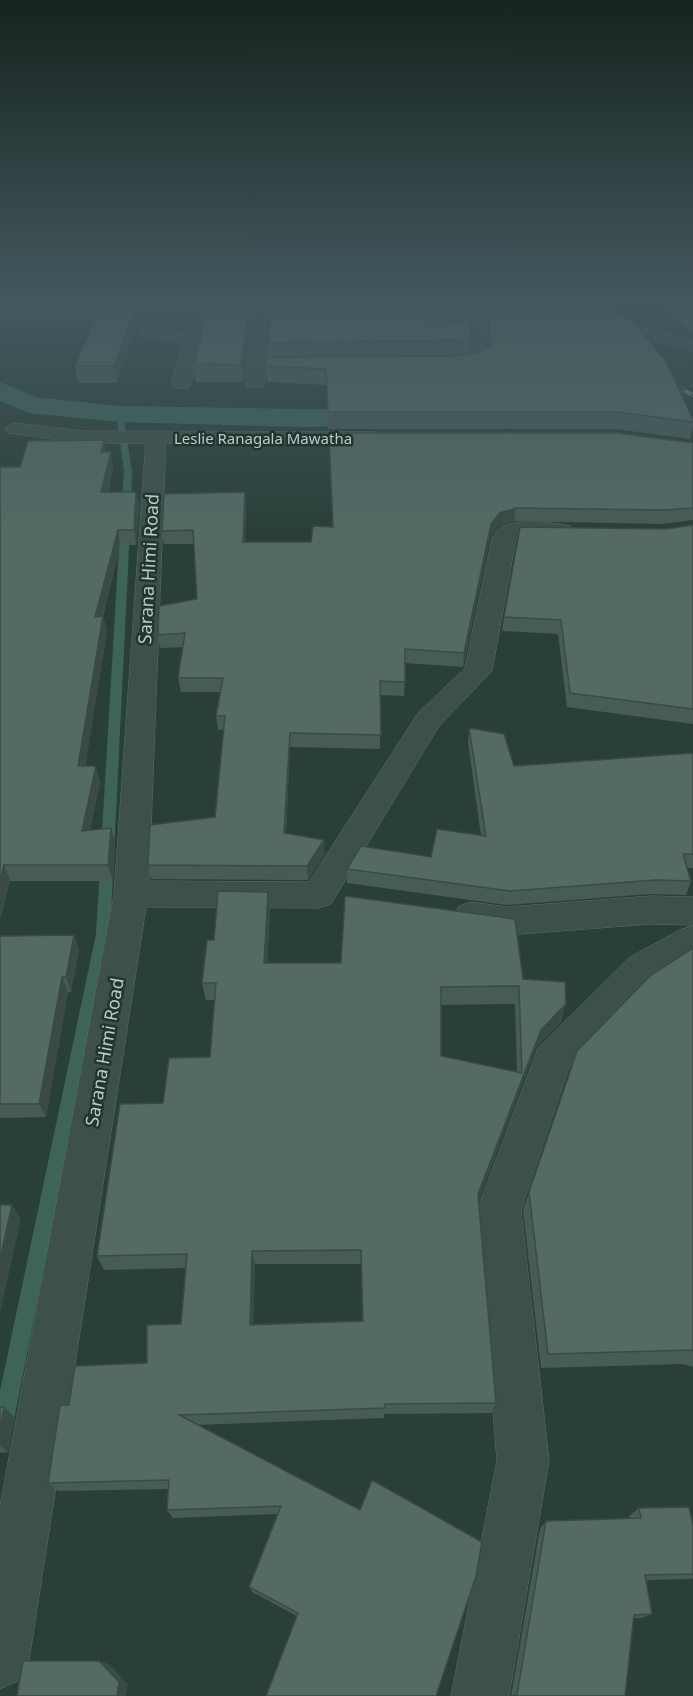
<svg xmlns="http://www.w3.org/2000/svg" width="693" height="1696" font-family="'Noto Sans',sans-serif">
<rect width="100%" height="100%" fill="#294039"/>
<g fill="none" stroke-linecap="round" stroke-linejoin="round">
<path fill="#3e6459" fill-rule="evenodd" d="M116 412 123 414 132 471 131 510 126 513 121 510 124 471Z
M125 526 130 529 110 934 10 1440 7 1447 0 1450V1391L96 934 120 529Z"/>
<path fill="#3e6459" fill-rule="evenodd" d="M0 382 35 397 119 406 302 409H393L403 411 407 417 403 423 393 425 302 427 119 422 29 413 0 401Z"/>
<g stroke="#5b6e69" stroke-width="1">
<path id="service" d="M435 325 468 326 483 333 487 360C478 369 458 371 447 368L444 365 447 362 471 358V338L465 334 430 332 428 329 430 326Z"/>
</g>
<g stroke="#5b6e69" stroke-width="1">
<path id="minor" d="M86 297H317L325 302 317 307H271L265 383 262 387H248L245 383 254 307H209L191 384 188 388H174L171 384 183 343 144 337 140 329 148 307 94 302 88 301ZM164 307H192L185 333 158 329Z
M560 297H580L635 324 693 340V351L623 332 562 301Z
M156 432 163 434 166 438 149 881 309 882 418 713 465 668 492 538C495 534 497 529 501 527 515 519 555 522 570 526L574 531 570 536 562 538H516L492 671 439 726 331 904 319 908 146 907 29 1660 20 1680 0 1689V1506L114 894 146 438 149 434Z
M651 896 693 897V925L651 924 507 935 459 926 453 916 459 906 471 902 507 907Z
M693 926V957L656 979 568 1070 521 1210 549 1461 509 1696H451L497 1461 477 1210 538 1048 630 957 680 930Z"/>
</g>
<g stroke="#5b6e69" stroke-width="1">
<path id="tertiary" d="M15 423 84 431 374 432 381 434 384 438 381 442 374 444 84 443 8 433 5 429 8 425Z"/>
</g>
<use href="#service" fill="#3d504b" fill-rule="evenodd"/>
<use href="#minor" fill="#3d504b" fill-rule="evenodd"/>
<use href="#tertiary" fill="#3d504b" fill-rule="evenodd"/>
<g stroke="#657c75" stroke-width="4">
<path id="rail" d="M663 380 693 395"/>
</g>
<use href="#rail" stroke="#223630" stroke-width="2" stroke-dasharray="8" stroke-linecap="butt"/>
</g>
<path fill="#475c56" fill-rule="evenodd" d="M0 297H141L143 309 117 383H78L75 366 94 321 0 320Z
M272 297H582L693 420V427L690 439 615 429H328L326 385 267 382 266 366 269 357 268 343ZM470 325 487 336 488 347 478 352 469 354Z
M584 297H611L609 309Z
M652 297H693V333Z
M251 309 243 382H196L194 364Z
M104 440 106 452 113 466 108 492H136L139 507 136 545H120L103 616 107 631 85 766 100 782 90 830 111 828 115 843 113 881H10L0 919 20 467Z
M693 443V520L662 524 514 521 498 526 490 538 463 667 405 663 404 696 380 695V749L290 747 286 833 325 853 308 880 151 879 148 865 215 817 224 730H218L216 716 221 692H181L178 678 183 647 160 648 158 635 197 599 194 544H164L162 531 246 505 245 542H311L333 527Z
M693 525V724L567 707 558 634 502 631 504 617 666 529Z
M469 728 514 766 693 753V868H687L691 881 686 895 651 894 507 905 347 883V869L431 857 481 836 468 742Z
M268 892 270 910 267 963 523 979 561 1022 536 1047 479 1199 496 1403 491 1413 384 1414V1418L197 1425 360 1510 482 1542 297 1616 252 1592 249 1587 278 1514 173 1518 167 1510 169 1489 58 1491 48 1483 69 1405 147 1363 181 1324 186 1268 104 1270 97 1256 163 1103 210 1057 215 1000H206L202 983 214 940ZM515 1004 517 1072 441 1056V1005ZM255 1264H361L362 1321 253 1324Z
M74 935 79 950 71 992H68L46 1117 0 1118V936Z
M693 948V1367L683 1364 541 1368 523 1210 577 1051Z
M0 1407 14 1417 8 1452 0 1453Z
M639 1508 693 1525V1578L691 1579 646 1580 652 1614 641 1618H633L625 1696H511L540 1529 546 1521 630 1519 629 1516Z"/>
<path fill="#3a4b46" d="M139 297H141L143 309 117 383 114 366Z
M250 297H251V309L243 382 241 365Z
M325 307 326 322 317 327V312Z
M104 440 107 454 101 452Z
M111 452 113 466 104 507 101 492Z
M136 492 139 507 136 545 134 530Z
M245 492 246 505 244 556 243 542Z
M516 508 514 521 498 526 490 538 463 667 464 653 491 524 500 513Z
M118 530 120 545 98 633 95 617Z
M103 616 107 631 83 782 78 766Z
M290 733V747L285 847 284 833Z
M96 766 100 782 86 847 82 831Z
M111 828 115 843 113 881 108 865Z
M324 840 325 853 308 880 307 866Z
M4 865 10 881 0 919V881Z
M268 892 270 910 266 981 264 963Z
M74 935 79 950 71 992 66 977Z
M62 977 68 992 46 1117 39 1104Z
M566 1004 561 1022 536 1047 475 1209 478 1194 541 1030Z
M12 1205 21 1219 0 1313V1259Z
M252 1251 255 1264 253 1337 250 1325Z
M4 1407 14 1417 8 1452 0 1446V1429Z
M99 1661 109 1664 128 1684 126 1696H117Z"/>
<path fill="#536b64" stroke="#3a4b46" stroke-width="1.5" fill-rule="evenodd" d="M0 297H139L114 366H75L101 305 0 304Z
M211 297H250L241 365 194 364Z
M272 297H582L633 321 667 363 693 420V422L618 412H328L326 369 266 366 267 357 456 356 478 352 490 346 489 321 469 309 325 307 317 312 321 318 466 321 470 324V340L268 343Z
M664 297H693V322Z
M329 433H617L693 443V508L665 510 516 508 500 513 491 524 464 653 405 649V682L380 681 381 735 290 733 284 833 324 840 307 866 148 865 150 825 215 817 225 716H216L223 678H178L185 633 158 635 159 606 197 599 193 530 162 531 164 494 245 492 243 542H311L313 526 333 527Z
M104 440 101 452H111L101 492H136L134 530H118L95 617 103 616 78 766H96L82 831 111 828 108 865H4L0 881V467H20L28 441Z
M693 525V709L570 693 561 620 504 617 520 527 666 529Z
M469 728 504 734 514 766 693 753V854H683L691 881 656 880 510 891 347 869 361 846 431 857 437 829 486 836Z
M218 891 268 892 264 963H341L345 896 515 919 523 979 565 982 566 1004 541 1030 478 1194 496 1403 385 1404V1408L179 1415 360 1510 372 1480 482 1542 476 1576 436 1696H266L298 1613 249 1587 281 1506 167 1510 169 1480 48 1483 60 1405H69L75 1366 147 1363V1325L181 1324 187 1254 97 1256 120 1104 163 1103 169 1058 210 1057 216 983H202L207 940H214ZM519 986 522 1073 441 1056V987ZM361 1250 363 1321 250 1325 252 1251Z
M74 935 66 977H62L39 1104H0V936Z
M693 948V1350L548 1354 529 1192 577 1051 651 975Z
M0 1205H12L0 1259Z
M0 1407H4L0 1429Z
M689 1507 693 1525V1574L645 1575 652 1614 634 1615 625 1696H511L517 1695 546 1521 641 1518 639 1508Z
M23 1661H99L119 1682 117 1696H17Z"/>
<linearGradient id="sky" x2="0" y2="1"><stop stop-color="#17231f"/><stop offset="0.56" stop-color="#43595f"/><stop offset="1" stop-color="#43595f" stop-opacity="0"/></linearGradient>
<rect width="693" height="534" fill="url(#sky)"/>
<g text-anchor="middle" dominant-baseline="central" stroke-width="5" stroke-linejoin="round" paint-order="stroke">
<g font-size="15" fill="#bacac6" stroke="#223630">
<text x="263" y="438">Leslie Ranagala Mawatha</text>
</g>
<g font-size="18" fill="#bacac6" stroke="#223630">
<text transform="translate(148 569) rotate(-87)">Sarana Himi Road</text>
<text transform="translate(104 1052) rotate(-80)">Sarana Himi Road</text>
</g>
</g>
</svg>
